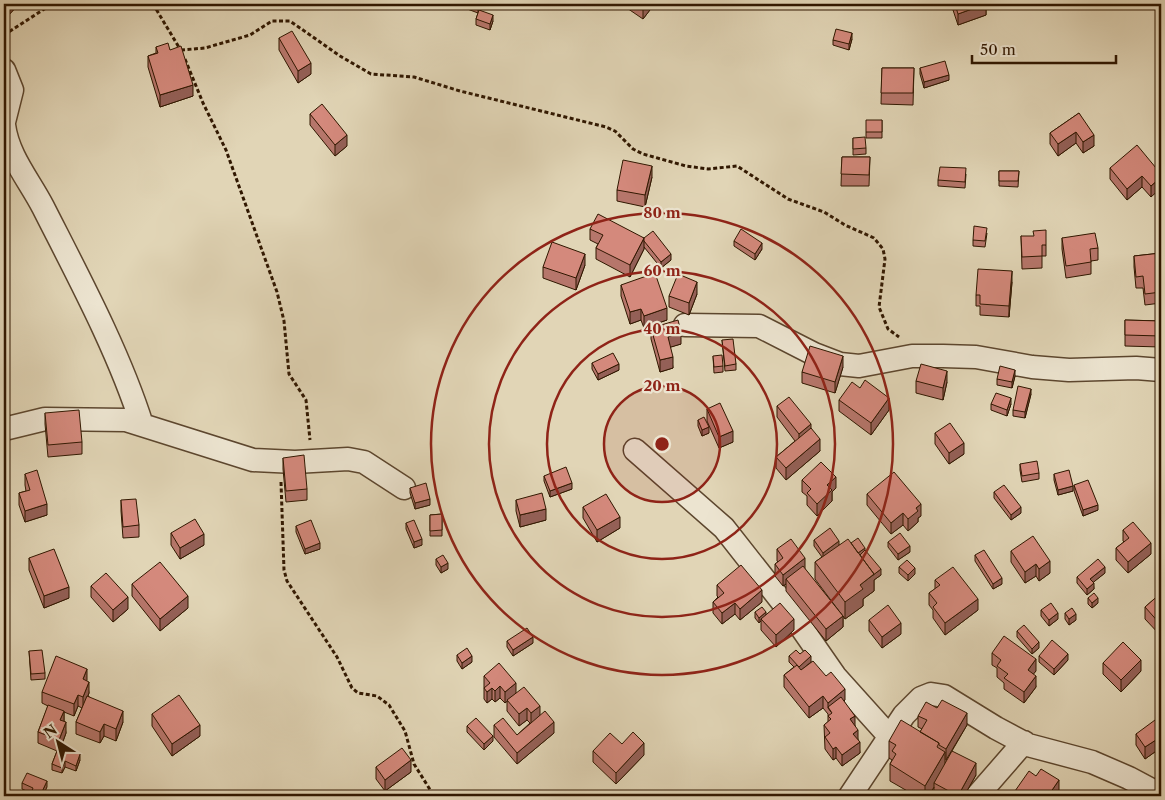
<svg xmlns="http://www.w3.org/2000/svg" width="1165" height="800" font-family="'Libre Caslon Text',serif">
<rect width="100%" height="100%" fill="#e1d5b6"/>
<filter id="stains"><feTurbulence type="fractalNoise" baseFrequency=".004" numOctaves="4"/><feColorMatrix values="0 0 0 0 .2 0 0 0 0 .09 0 0 0 0 .02 0 0 0 .5 -.17"/></filter>
<radialGradient id="worn" r=".72"><stop offset=".6" stop-color="#630" stop-opacity="0"/><stop offset="1" stop-color="#630" stop-opacity=".3"/></radialGradient>
<g fill="none" stroke-linecap="round" stroke-linejoin="round">
<g stroke="#5c462e" stroke-width="25">
<path id="minor" d="M4 70 12 90 4 122
M4 125C8 156 29 180 43 207 78 276 119 352 142 425
M685 325 759 326 814 354 840 364 859 366 912 356H943L976 357 1032 367 1069 370 1136 368 1161 370
M4 429 45 419 126 420 253 460 295 462 348 459 364 462 404 488
M635 450 724 528 794 617 835 676 889 736
M850 796 904 715 921 698 931 694 944 696 996 728 1028 745 1092 762 1129 778 1161 795
M977 796 1024 742"/>
</g>
<path stroke="#301700" stroke-width="3" stroke-dasharray="4 2.5" stroke-linecap="butt" d="M153 4 180 49
M4 35 52 4
M181 50 205 48 250 35 272 21H290L340 56 371 74 414 77 460 91 606 127 615 131 633 149 643 154 686 166 708 169 737 166 788 199 824 212 845 225 874 238 883 249 885 259 879 307 888 329 899 337
M185 59 203 103 226 150 277 292 284 321 289 374 306 400 310 440
M281 482 284 570 287 581 337 657 352 688 358 693 377 696 389 705 405 731 414 764 434 796"/>
<use href="#minor" stroke="#ece4d0" stroke-width="22"/>
</g>
<path fill="#b6766b" stroke="#301700" d="M4 4H19L6 18 4 15Z
M454 4H482L480 10 493 21 490 30 476 25V19L478 13Z
M621 4H653V6L643 19Z
M951 4H986V15L958 25Z
M279 38 311 74 298 83 279 50Z
M852 39 849 50 833 45V40Z
M156 47 170 50 193 96 160 107 148 67V56L156 53Z
M882 68H914L913 105 881 104Z
M920 68 949 80 924 88 920 74Z
M1079 113 1094 146 1083 153 1076 143 1058 156 1050 144V133Z
M310 114 347 146 335 156 310 125Z
M882 120V138H866V132Z
M853 138 866 148V154L853 155Z
M842 157H870L869 186H841Z
M1110 168 1161 174 1151 197 1142 187 1127 200 1110 179Z
M999 171H1019L1018 187 999 186Z
M966 174 965 188 938 186V180Z
M652 177 645 207 617 201V190Z
M590 229 644 238 671 260 661 268 644 247V249L630 277 596 259V248L598 244 590 240Z
M987 233 985 247 973 246V240Z
M1021 236 1046 245V256H1042V268L1022 269Z
M1062 238 1098 248V260L1091 261V274L1066 278 1062 249Z
M734 241 762 249 755 260 734 246Z
M1161 253V303L1145 305 1143 288H1136L1134 267V256Z
M585 265 576 290 543 278V267Z
M1012 282 1009 317 980 315V306H976V295Z
M621 285 667 320 644 328 641 320 630 324 621 296Z
M697 294 689 315 669 307V296Z
M1125 320 1161 321V347L1125 346Z
M651 328 681 344 670 347 673 368 660 372 651 339Z
M722 340 736 364V370L725 371Z
M713 356 723 366V372L714 373Z
M592 363 619 370 598 380 592 369Z
M843 367 835 393 802 383V372Z
M1015 376 1012 388 997 385V379Z
M916 381 947 382 943 400 916 393Z
M1031 394 1025 418 1013 416V410Z
M839 400 889 410 871 435 839 411Z
M991 404H1011L1007 416 991 410Z
M777 406 811 428 820 451 786 480 776 468V457L795 441 777 417Z
M707 409 733 442 719 448 707 421Z
M45 413 82 442V454L48 457 45 424Z
M698 420 709 433 702 436 698 426Z
M935 433 964 454 949 464 935 444Z
M283 458 307 489V500L286 502 283 469Z
M1020 464 1039 473V479L1022 482 1020 470Z
M25 474 47 515 25 522 19 505V493L26 491 25 485Z
M1054 474 1073 491 1058 495 1054 480Z
M544 476 572 489 550 497 544 481Z
M802 480 836 488 832 492V501L817 516 807 505V496L802 492Z
M1074 485 1098 510 1083 516 1074 491Z
M410 488 430 505 415 509 410 493Z
M994 492 1021 513 1011 520 994 498Z
M867 494 921 516 918 518V522L908 531 903 525 891 534 867 505Z
M121 500 139 525V537L123 538 121 511Z
M516 500 546 520 520 527 516 511Z
M583 507 620 528 597 542 583 518Z
M442 514V536H430V515Z
M406 523 422 545 414 548 406 529Z
M296 526 320 549 305 554 296 532Z
M1123 530 1151 554 1128 573 1116 560V548L1124 542 1123 541Z
M171 533 204 545 180 559 171 545Z
M814 540 839 545 851 543 865 551 881 575 874 580V591L863 599V606L845 619 843 616V627L826 641 786 591V584L783 586 775 576V564L778 562 777 561V549L805 569 842 615 815 579V562L822 557 814 546Z
M888 542 910 552 898 560 888 547Z
M1011 551 1050 573 1039 581 1036 576 1025 583 1011 562Z
M975 555 1002 584 993 589 975 561Z
M29 558 69 598 44 608 29 570Z
M436 559 448 569 441 573 436 565Z
M899 567 915 574 908 581 899 573Z
M1105 573 1093 582 1094 589 1087 595 1077 583V577Z
M935 580 978 610 945 635 933 618V610L929 605V593L935 589Z
M132 584 188 608 160 631 132 596Z
M717 585 762 602 740 620 735 614 722 624 713 613V602L718 597 717 596Z
M91 586 128 609 113 622 91 597Z
M1161 593V636L1145 619V607Z
M1088 598 1098 603 1092 608 1088 604Z
M1041 610 1058 619 1049 626 1041 616Z
M755 612 766 615 794 630 776 647 761 630V621L759 623 755 618Z
M1065 613 1076 620 1069 625 1065 619Z
M869 620 901 634 882 648 869 631Z
M1017 631 1039 648 1032 654 1017 637Z
M507 641 533 643 513 656 507 647Z
M29 651 45 673V679L31 680Z
M992 653 1036 671 1033 674 1036 687 1024 703 1004 689V683L997 677V668L992 665Z
M800 654 811 662 801 670 845 700 844 701 855 726 858 740 860 753 842 766 836 758 833 760 825 749 824 725 828 722V714L823 708 809 718 784 687V675L794 667 789 662V656Z
M457 655 472 662 462 669 457 661Z
M1039 656 1068 660 1054 675 1039 662Z
M1103 663 1141 671 1121 692 1103 674Z
M484 676 516 693 540 715 554 733 517 764 494 737V725L517 735 530 723 527 720 519 726 507 711V701L505 703 500 698 495 702 492 699 487 703 484 699Z
M87 681 89 693 88 696 123 722 116 741 104 736 100 743 76 734V722L82 708 78 706 74 716 64 712V721L66 733 61 747 80 760 76 771 65 767 62 773 52 770V764L57 751 38 743V732L48 706 42 703V692Z
M152 714 200 736 172 756 152 726Z
M918 716 967 725 952 751 976 775 964 796H938L934 795V787L931 794 934 796H916L890 781V764L892 760 889 758V741L920 732 922 729 918 727Z
M467 726 493 741 484 750 467 732Z
M1161 726V752L1159 749 1145 759 1136 745V734Z
M622 744 644 755 616 784 593 762V751Z
M376 767 411 772 385 791 376 779Z
M22 783 47 787 31 793 22 789Z
M1015 791 1059 792 1056 796H1015Z"/>
<path fill="#946057" stroke="#301700" d="M6 4H19L6 18Z
M478 4H482L478 13Z
M646 4H653V6L643 19V8Z
M986 4V15L958 25V14Z
M493 15V21L490 30V24Z
M852 33V39L849 50V44Z
M311 63V74L298 83V71Z
M949 75V80L924 88V82Z
M193 85V96L160 107V95Z
M1076 132V143L1058 156V144Z
M347 135V146L335 156V145Z
M1094 135V146L1083 153V142Z
M652 166V177L645 207V195Z
M1142 176V187L1127 200V189Z
M1161 177V188L1151 197V186Z
M644 238V249L630 277V265Z
M762 243V249L755 260V254Z
M585 254V265L576 290V278Z
M671 254V260L661 268V262Z
M1012 271V282L1009 317V306Z
M697 282V294L689 315V303Z
M667 308V320L644 328V316Z
M641 309V320L630 324V312Z
M681 332V344L668 348V337Z
M843 356V367L835 393V382Z
M673 357V368L660 372V360Z
M619 364V370L598 380V374Z
M1015 370V376L1012 388V382Z
M947 371V382L943 400V388Z
M1031 389V394L1025 418V412Z
M889 398V410L871 435V423Z
M1011 398V404L1007 416V410Z
M811 424V436L799 445V434Z
M709 427V433L702 436V430Z
M733 431V442L719 448V437Z
M820 439V451L786 480V468Z
M964 443V454L949 464V453Z
M836 477V488L832 492V501L817 516V504L827 485Z
M572 483V489L550 497V491Z
M1073 486V491L1058 495V490Z
M430 499V505L415 509V503Z
M47 504V515L25 522V511Z
M921 504V516L918 518V522L908 531V519L916 508Z
M1098 505V510L1083 516V510Z
M1021 507V513L1011 520V515Z
M546 509V520L520 527V515Z
M903 513V525L891 534V523Z
M620 517V528L597 542V530Z
M204 534V545L180 559V548Z
M422 539V545L414 548V542Z
M839 541V547L823 558V553Z
M320 543V549L305 554V549Z
M1151 543V554L1128 573V562Z
M910 546V552L898 560V554Z
M865 548V554L858 559 855 555Z
M805 558V570L786 579V584L783 586V575Z
M1050 561V573L1039 581V569Z
M448 563V569L441 573V567Z
M1036 564V576L1025 583V572Z
M1105 567V573L1090 585V579Z
M915 568V574L908 581V575Z
M881 569V575L874 580V591L863 599V606L845 619V602L860 585Z
M1002 578V584L993 589V584Z
M1094 583V589L1087 595V589Z
M69 587V598L44 608V596Z
M762 590V602L740 620V609Z
M188 596V608L160 631V619Z
M128 597V609L113 622V610Z
M1098 598V603L1092 608V603Z
M978 599V610L945 635V623Z
M735 603V614L722 624V613Z
M766 612V618L761 619V621L759 623V618Z
M1058 613V619L1049 626V620Z
M1076 614V620L1069 625V619Z
M843 616V627L826 641V629Z
M794 619V630L776 647V635Z
M901 623V634L882 648V637Z
M533 637V643L513 656V650Z
M1039 642V648L1032 654V649Z
M1068 654V660L1054 675V669Z
M472 656V662L462 669V663Z
M811 656V662L798 673V667Z
M1036 659V671L1028 681V670Z
M1141 660V671L1121 692V680Z
M87 669V680L83 691V679Z
M1036 676V687L1024 703V692Z
M89 682V693L83 708V697Z
M516 683V694L505 703V692Z
M500 686V698L495 702V691Z
M492 688V699L487 703V692Z
M845 689V700L831 712 828 708V703Z
M78 695V706L74 716V704Z
M823 696V708L809 718V707Z
M540 706V718L531 725V713Z
M527 708V720L519 726V714Z
M64 711V722L60 720Z
M123 711V722L116 741V729Z
M967 713V725L946 760V749Z
M855 716V727L850 719Z
M66 722V733L59 752V740Z
M554 722V733L517 764V753Z
M104 724V736L100 743V732Z
M200 725V736L172 756V744Z
M858 730V742L853 734Z
M493 736V741L484 750V744Z
M1159 738V749L1145 759V747Z
M860 742V753L842 766V755Z
M644 743V755L616 784V773Z
M836 747V758L833 760V749Z
M945 752V769L934 783V787L929 796H925V786Z
M80 754V760L76 771V766Z
M411 760V772L385 791V780Z
M65 761V767L62 773V768Z
M976 763V775L964 796H958Z
M1059 780V792L1056 796H1048Z
M47 781V787L43 796H40Z"/>
<path fill="#d4897c" stroke="#301700" d="M637 4H646L643 8Z
M955 4H986L958 14Z
M479 10 493 15 490 24 476 19Z
M836 29 852 33 849 44 833 40Z
M292 31 311 63 298 71 279 38Z
M168 43 170 50 181 46 193 85 160 95 148 56 158 53 156 47Z
M945 61 949 75 924 82 920 68Z
M882 68H914L913 93H881Z
M322 104 347 135 335 145 310 114Z
M1079 113 1094 135 1083 142 1076 132 1058 144 1050 133Z
M866 120H882V132H866Z
M865 137 866 148 853 149V138Z
M1137 145 1161 174V177L1151 186 1142 176 1127 189 1110 168Z
M842 157H870L869 175 841 174Z
M623 160 652 166 645 195 617 190Z
M940 167 966 168 965 182 938 180Z
M999 171H1019L1018 181H999Z
M598 214 644 238 630 265 596 248 603 235 590 229Z
M974 226 987 228 985 241 973 240Z
M741 229 762 243 755 254 734 241Z
M1046 230V245H1042V256L1022 257 1021 236H1034L1033 231Z
M653 231 671 254 661 262 644 241V238Z
M1095 233 1098 248 1090 249 1091 262 1066 266 1062 238Z
M552 242 585 254 576 278 543 267Z
M1161 253V292L1145 294 1143 276 1136 277 1134 256Z
M978 269 1012 271 1009 306 980 304V295H976Z
M655 273 667 308 644 316 641 309 630 312 621 285Z
M678 274 697 282 689 303 669 296Z
M678 320 681 332 668 337 673 357 660 360 651 328Z
M1125 320 1161 321V336L1125 335Z
M733 339 736 364 725 366 722 340Z
M810 346 843 356 835 382 802 372Z
M613 353 619 364 598 374 592 363Z
M722 355 723 366 714 367 713 356Z
M921 364 947 371 943 388 916 381Z
M1000 366 1015 370 1012 382 997 379Z
M865 380 889 398 871 423 839 400 852 382 860 388Z
M1018 386 1031 389 1025 412 1013 410Z
M996 393 1011 398 1007 410 991 404Z
M789 397 811 424 799 434 777 406Z
M720 403 733 431 719 437 707 409Z
M79 410 82 442 48 445 45 413Z
M704 417 709 427 702 430 698 420Z
M950 423 964 443 949 453 935 433Z
M811 428 820 439 786 468 776 457Z
M304 455 307 489 286 491 283 458Z
M1037 461 1039 473 1022 476 1020 464Z
M821 462 836 477 827 485 832 490 817 504 807 493 811 489 802 480Z
M566 467 572 483 550 491 544 476Z
M37 470 47 504 25 511 19 493 30 490 25 474Z
M1069 470 1073 486 1058 490 1054 474Z
M894 472 921 504 916 508 918 511 908 519 903 513 891 523 867 494Z
M1088 480 1098 505 1083 510 1074 485Z
M426 483 430 499 415 503 410 488Z
M1004 485 1021 507 1011 515 994 492Z
M542 493 546 509 520 515 516 500Z
M606 494 620 517 597 530 583 507Z
M136 499 139 525 123 527 121 500Z
M442 514V530L430 531V515Z
M195 519 204 534 180 548 171 533Z
M311 520 320 543 305 549 296 526Z
M414 520 422 539 414 542 406 523Z
M1133 522 1151 543 1128 562 1116 548 1129 538 1123 530Z
M830 528 839 541 823 553 814 540Z
M900 533 910 546 898 554 888 542Z
M1033 536 1050 561 1039 569 1036 564 1025 572 1011 551Z
M858 538 865 548 858 553 851 543Z
M791 539 805 558 783 575 775 564 783 558 777 549Z
M848 539 874 574 860 585 863 589 845 602 815 562Z
M54 549 69 587 44 596 29 558Z
M865 550 881 569 872 576 874 574 860 555Z
M984 550 1002 578 993 584 975 555Z
M443 555 448 563 441 567 436 559Z
M1098 559 1105 567 1090 579 1094 583 1087 589 1077 577Z
M907 560 915 568 908 575 899 567Z
M160 562 188 596 160 619 132 584Z
M741 565 762 590 740 609 735 603 722 613 713 602 724 593 717 585Z
M803 566 843 616 826 629 786 579Z
M953 567 978 599 945 623 933 607 937 603 929 593 940 585 935 580Z
M106 573 128 597 113 610 91 586Z
M1094 593 1098 598 1092 603 1088 598Z
M1161 593V625L1145 607Z
M780 603 794 619 776 635 761 619Z
M1051 603 1058 613 1049 620 1041 610Z
M888 605 901 623 882 637 869 620Z
M762 607 766 612 759 618 755 612Z
M1072 608 1076 614 1069 619 1065 613Z
M1024 625 1039 642 1032 649 1017 631Z
M527 628 533 637 513 650 507 641Z
M1004 636 1036 659 1028 670 1036 676 1024 692 1004 678 1008 674 997 666 1001 660 992 653Z
M1052 640 1068 654 1054 669 1039 656Z
M1123 642 1141 660 1121 680 1103 663Z
M467 648 472 656 462 663 457 655Z
M42 650 45 673 31 674 29 651Z
M796 650 800 654 805 650 811 656 799 667 789 656Z
M56 656 87 669 83 679 89 682 83 697 78 695 74 704 42 692Z
M813 661 826 676 831 672 845 689 828 703 823 696 809 707 784 675 797 665 801 670Z
M499 663 516 683 505 692 500 686 495 691 492 688 487 692 484 688 490 683 484 676Z
M524 687 540 706 531 713 527 708 519 714 507 700Z
M179 695 200 725 172 744 152 714Z
M87 696 123 711 116 729 104 724 100 732 76 722Z
M841 697 855 716 850 719 858 730 853 734 860 742 842 755 836 747 833 749 825 737 830 733 824 725 831 719 828 716 832 713 828 707Z
M942 700 967 713 946 749 939 745V743L920 732 927 720 918 716 926 702 937 708Z
M48 705 64 711 60 720 66 722 59 740 38 732Z
M545 711 554 722 517 753 494 725 503 718 517 735Z
M476 718 493 736 484 744 467 726Z
M901 720 939 743 937 747 945 752 925 786 890 764 896 754 892 751 896 745 889 741Z
M1155 720 1160 727 1161 726V741L1159 738 1145 747 1136 734Z
M633 732 644 743 616 773 593 751 610 733 622 744Z
M59 746 80 754 76 766 65 761 62 768 52 764Z
M402 748 411 760 385 780 376 767Z
M952 751 976 763 958 796 934 783Z
M1041 769 1059 780 1048 796H1023L1015 791 1029 771 1036 776Z
M27 773 47 781 40 796H30L33 788 22 783Z
M930 793 934 796H928Z"/>
<circle cx="662" cy="444" r="58" fill="#8f2418" fill-opacity=".12"/>
<g fill="none" stroke="#8f2418" stroke-width="2.5">
<circle cx="662" cy="444" r="58"/>
<circle cx="662" cy="444" r="115"/>
<circle cx="662" cy="444" r="173"/>
<circle cx="662" cy="444" r="231"/>
</g>
<circle cx="662" cy="444" r="8" fill="#8f2418" stroke="#ece4d0" stroke-width="2.5"/>
<g font-size="15" text-anchor="middle" font-weight="bold" fill="#8f2418" stroke="#ece4d0" stroke-width="4.5" stroke-linejoin="round" paint-order="stroke">
<text x="662" y="218">80 m</text>
<text x="662" y="276">60 m</text>
<text x="662" y="334">40 m</text>
<text x="662" y="391">20 m</text>
</g>
<rect width="1165" height="800" fill="none" stroke="#e1d5b6" stroke-width="20"/>
<rect x="5" y="5" width="1155" height="790" fill="none" stroke="#301700" stroke-width="2.5"/>
<rect x="10" y="10" width="1145" height="780" fill="none" stroke="#301700"/>
<g transform="translate(58 742) rotate(324)" stroke="#ece4d0" stroke-width="4" paint-order="stroke">
<path d="M0-4L9 19L0 12L-9 19Z" fill="#301700"/>
<text y="-8" font-size="14" font-weight="bold" text-anchor="middle" fill="#301700">N</text>
</g>
<path d="M972 55v8h144v-8" fill="none" stroke="#301700" stroke-width="2.5"/>
<text x="980" y="55" font-size="15" fill="#301700" stroke="#ece4d0" stroke-width="4" paint-order="stroke">50 m</text>
<rect width="100%" height="100%" filter="url(#stains)"/>
<rect width="100%" height="100%" fill="url(#worn)"/>
</svg>
